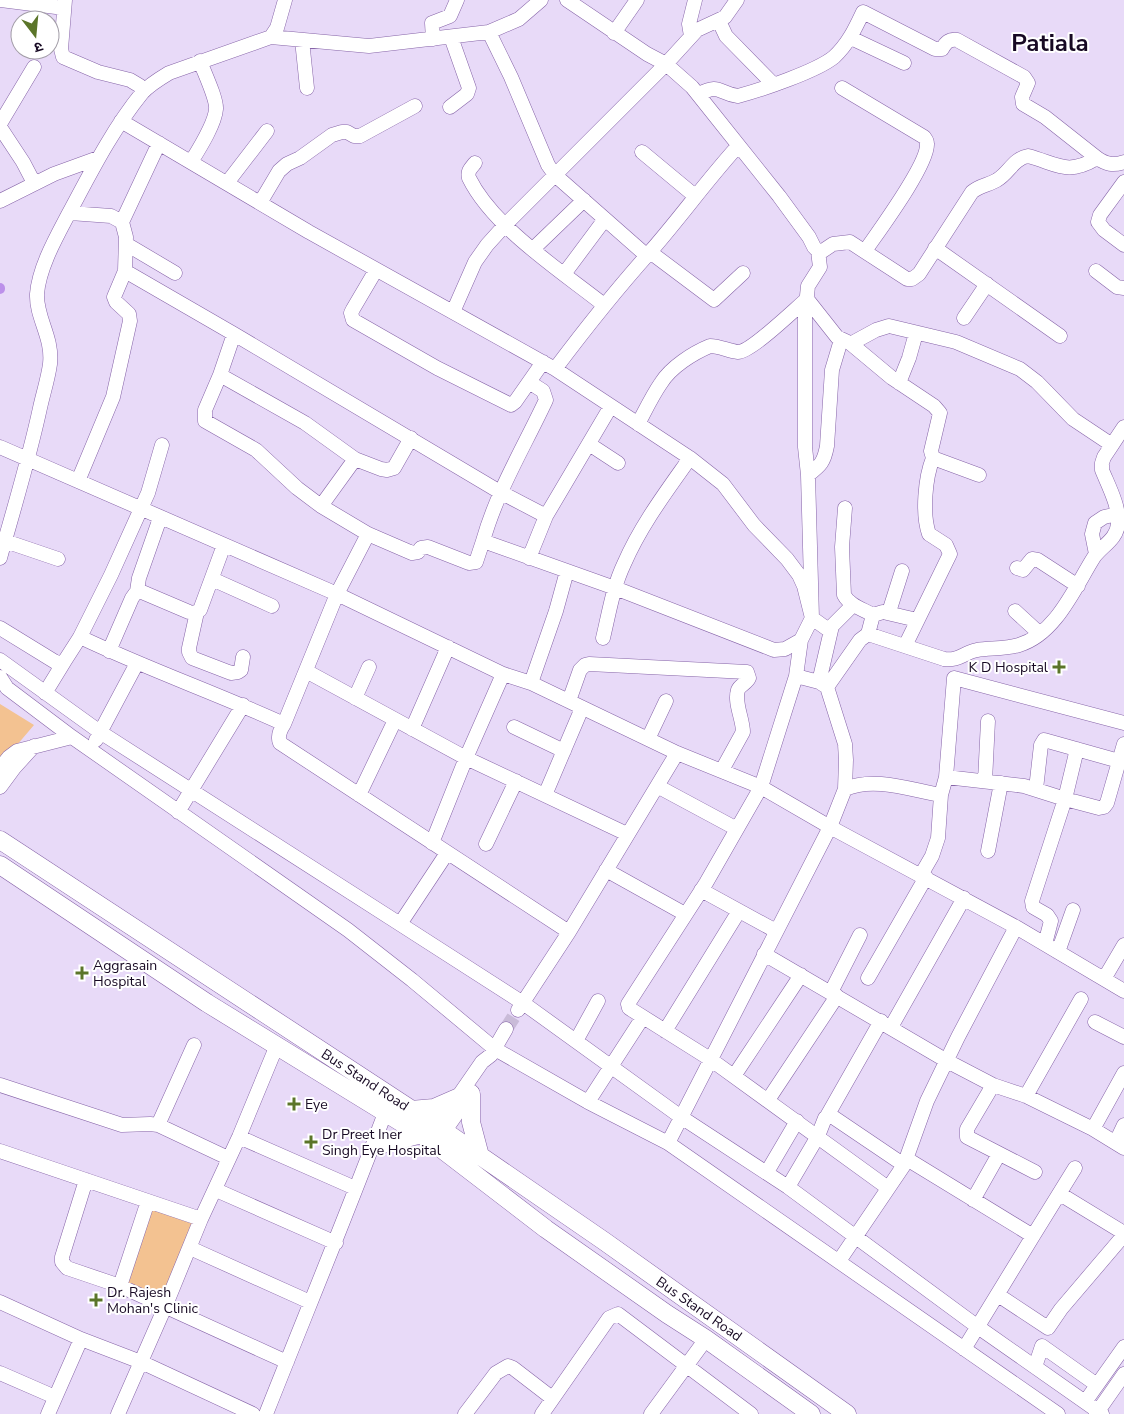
<svg xmlns="http://www.w3.org/2000/svg" width="1124" height="1414" font-family="'Nunito Sans','Noto Sans Devanagari',sans-serif">
<rect width="100%" height="100%" fill="#e8daf8"/>
<path fill="#f3c291" d="M0 704 34 725 0 765Z
M147 1206 193 1222 163 1300 123 1284Z"/>
<g fill="none" stroke-linecap="round" stroke-linejoin="round">
<path stroke="#bc90ea" stroke-width="10" d="M0 288V289"/>
<path stroke="#c9bbd8" stroke-width="14" stroke-dasharray="14 7" stroke-linecap="butt" d="M506 1029 518 1010"/>
<g stroke="#8664a8" stroke-width="15">
<path id="minor" d="M0 0 64 8
M65 0 61 49 63 57 98 72 130 80 140 86 143 92
M567 0 647 54 666 64 692 87 779 196 809 237 814 247 818 251 821 252 833 244 850 242 907 279H912L919 274 972 192C980 185 989 185 997 180 1009 173 1013 159 1028 156 1058 164 1067 176 1097 158 1106 164 1113 166 1124 162
M719 21 726 36 773 84
M489 32 511 77 548 165 555 175 647 256
M614 33 637 0
M691 36 689 24 695 0
M271 37 369 46 489 32 519 19 541 0
M851 38 904 63
M433 39 432 23 450 16 457 0
M302 40 307 88
M842 88 924 137C926 140 927 140 927 144 928 165 878 232 865 251
M699 94C721 83 717 93 738 96 761 90 817 71 834 57 848 44 855 29 863 12L935 49H942C946 42 949 39 957 40L1024 77 1028 83 1022 97 1023 104 1045 117 1097 158
M450 107 467 94 469 88 451 37
M121 121 309 232 555 369 690 458 723 484 754 525 787 559 799 575 804 586 812 618 830 631
M0 124 34 67
M0 127 23 162 34 183
M642 152 695 196
M191 162C199 149 215 124 216 109 217 99 204 72 200 61
M475 163C471 168 467 171 469 178 493 227 561 271 604 305
M1124 182 1100 215 1098 222 1104 230 1124 245
M227 183 267 131
M0 201 54 174 98 158
M260 203 279 171 287 164 300 158 332 135 342 132H347L354 136H360L415 106
M70 213 111 216 122 222 126 237 125 271 114 297 116 302 129 314 130 321 113 397 78 481
M122 222 159 143
M126 244 175 273
M935 248 1060 336
M533 249 584 200
M818 251 820 267 808 286 805 315V447L808 475 812 618 801 640 796 676 761 787 706 883 628 1004 629 1008 632 1010 710 1059 888 1188
M650 252 714 300 743 273
M376 270 353 309 351 313 353 320 437 368 511 405 515 402 543 362
M125 271 234 334 500 492 546 516
M1096 271 1117 287 1124 288
M564 274 605 219
M453 312 475 262 487 245 505 225 666 64 697 30 725 17 737 0
M964 318 987 284
M234 334 220 375 205 410V421L256 450 297 488 321 506 368 534 412 553 418 552 421 548 428 547 469 563 476 562 483 541 615 588 774 650 785 649 801 640
M850 343 892 378 934 406 940 413 931 451 933 458 979 475
M555 369C585 329 616 290 650 252 680 218 707 180 738 146
M220 375 305 423 355 459 381 469 387 470 394 468 411 438
M899 383 909 358 916 333
M638 424C645 411 652 396 661 383 671 367 693 353 710 346 720 346 728 351 738 352 751 352 795 309 807 299L837 337 850 343 854 342 876 330 889 326 956 342 1020 369 1037 382 1073 419 1112 445 1124 427
M589 444 618 463
M0 447 337 594 503 674 531 683 677 753 761 787 830 827 1016 927 1124 991
M808 475C821 465 824 462 827 446L832 370 841 340
M321 506 355 459
M845 508 842 547 844 595C850 606 863 609 873 615L868 634
M5 541 58 559
M483 541C497 491 524 447 546 400L543 391 529 382
M1096 554 1092 534 1095 523 1104 517 1118 514
M0 558C14 508 29 459 40 408 43 394 48 379 50 364 53 337 36 318 37 294 39 267 57 236 69 213 91 172 112 130 142 93 149 85 159 79 169 73L271 37 277 28 285 0
M529 558 546 516 611 406
M1017 568 1023 570 1032 559 1038 560 1078 586
M212 579 272 606
M137 591 139 578 160 518
M1015 611 1039 633
M197 612 189 648V652L192 658 231 673 238 672 241 670 243 657
M889 612 902 571
M873 615 883 612 917 620
M0 628 57 663 64 662 80 637 111 575 148 493 162 445
M80 637C147 669 216 693 284 724L337 594 368 534
M603 638C609 613 613 587 624 564 641 525 666 492 690 458
M905 646 950 554 946 545 929 534C922 514 925 478 933 458
M109 651 132 598 137 591 142 592 189 612 194 613 200 610 224 545
M0 660 100 732 400 924
M306 671 466 758 627 834
M796 676 819 682 827 687 860 640 868 634 944 659C959 661 963 653 977 650 990 648 1006 649 1019 645 1056 634 1075 587 1094 557 1102 546 1117 539 1118 524 1120 507 1108 485 1102 470V463L1104 457 1112 445
M0 677 7 688 72 737 348 930 412 980 495 1049 588 1102 668 1143 1058 1414
M819 682 832 626 853 605
M531 683 556 611 567 571
M827 687 845 744 846 760 845 789
M45 693 64 662
M355 698 369 667
M569 701 580 670 585 665 589 664 747 672 749 678C747 683 740 685 738 690 734 703 743 719 743 732L722 770
M284 724C280 730 277 736 280 743L569 932
M514 727 564 751
M412 729 448 647
M648 739 666 701
M96 740 137 663
M0 768 9 757 17 751 72 737
M946 777 1024 786 1065 799 1099 808 1104 807 1107 803 1124 744
M985 781 988 721
M657 786 737 829
M0 787 14 768 34 746
M1036 789 1041 745 1044 740 1119 761
M359 795 395 720
M545 795 582 708
M178 812 243 705
M432 843 466 758 503 674
M486 844 516 781
M988 851 1001 783
M447 853 400 924 523 1003 681 1117 788 1187 978 1327 1102 1414
M606 870 685 914
M921 875 932 856 938 838 941 795
M701 890 776 931
M1045 944 1051 921 1047 915 1033 907 1032 901 1065 799 1077 749
M1058 952 1073 910
M764 954 947 1061 993 1085 1026 1096 1081 999
M868 978 926 877
M1104 979 1124 945
M831 992 860 935
M518 1010 569 932 677 753
M1095 1022 1124 1037
M891 1027 964 898
M665 1031 739 911
M576 1041 598 1001
M734 1076 801 975
M0 1085 122 1125 150 1124 158 1125 228 1158
M993 1085 967 1129V1137L1035 1172
M1026 1096 1093 1129 1124 1148
M768 1100 837 996
M588 1102 643 1017
M827 1116 881 1021
M158 1125 194 1045
M1093 1129 1124 1073
M444 1132 472 1092
M239 1137 355 1188
M1116 1142 1124 1125
M668 1143 830 827 845 789C874 776 911 790 941 795L946 777 954 678 1124 723
M372 1149 422 1136 437 1127 482 1062 491 1055 506 1029
M0 1151 201 1219
M907 1159 1033 1236 1075 1168
M767 1172 797 1121
M86 1180 62 1257V1262L67 1268 120 1286 287 1362
M788 1187 818 1136 825 1118 830 1115 904 1165
M216 1190 336 1243
M1060 1194 1124 1233
M973 1200 999 1154
M190 1248 310 1302
M839 1261 904 1165 927 1101 958 1037 1016 927
M120 1286 148 1201
M998 1295 1048 1328 1061 1309 1124 1235
M0 1302 81 1339 141 1362 253 1414
M964 1349 1033 1236
M1035 1367 1042 1346 1097 1385
M0 1373 55 1397
M1085 1402 1124 1347
M48 1414 81 1339
M118 1414 165 1307 201 1219 239 1137 277 1045
M266 1414C306 1313 347 1214 385 1113
M465 1414 496 1373 508 1366 513 1368 552 1398
M542 1414 609 1318 618 1314 751 1414
M651 1414 706 1339
M1096 1414 1124 1374"/>
</g>
<g stroke="#8664a8" stroke-width="19">
<path id="major" d="M0 840 444 1131 604 1241 847 1414
M0 865 207 1003 430 1140 546 1229 667 1314 706 1339 811 1414
M471 1094V1122L480 1156
M411 1110 434 1108 457 1098"/>
</g>
<use href="#minor" stroke="#fff" stroke-width="14"/>
<use href="#major" stroke="#fff" stroke-width="18"/>
</g>
<g fill="#5b7529" stroke="#fff" stroke-width="2">
<path d="M1056.5 659.5h5v5h5v5h-5v5h-5v-5h-5v-5h5z"/>
<path d="M79.5 965.5h5v5h5v5h-5v5h-5v-5h-5v-5h5z"/>
<path d="M291.5 1096.5h5v5h5v5h-5v5h-5v-5h-5v-5h5z"/>
<path d="M308.5 1134.5h5v5h5v5h-5v5h-5v-5h-5v-5h5z"/>
<path d="M93.5 1292.5h5v5h5v5h-5v5h-5v-5h-5v-5h5z"/>
</g>
<g text-anchor="middle" dominant-baseline="central" stroke-width="4" stroke-linejoin="round" paint-order="stroke">
<g font-size="14" fill="#170923" stroke="#fff" text-anchor="start">
<text x="1048" y="667" text-anchor="end">K D Hospital</text>
<text x="93" y="965">Aggrasain<tspan x="93" dy="16">Hospital</tspan></text>
<text x="305" y="1104">Eye</text>
<text x="322" y="1134">Dr Preet Iner<tspan x="322" dy="16">Singh Eye Hospital</tspan></text>
<text x="107" y="1292">Dr. Rajesh<tspan x="107" dy="16">Mohan's Clinic</tspan></text>
</g>
<g font-size="14" fill="#170923" stroke="#fff">
<text transform="translate(365 1080) rotate(33)">Bus Stand Road</text>
<text transform="translate(699 1309) rotate(35)">Bus Stand Road</text>
</g>
<g font-size="24" font-weight="bold" fill="#170923" stroke="#fff">
<text x="1050" y="43">Patiala</text>
</g>
</g>
<g transform="translate(35 35) rotate(164)"><circle r="24" fill="#ffffff" stroke="#a29da7"/>
<path d="M0-4L9 19L0 12L-9 19Z" fill="#5b7529"/>
<text y="-8" font-size="14" font-weight="bold" text-anchor="middle" fill="#170923">उ</text>
</g>
</svg>
